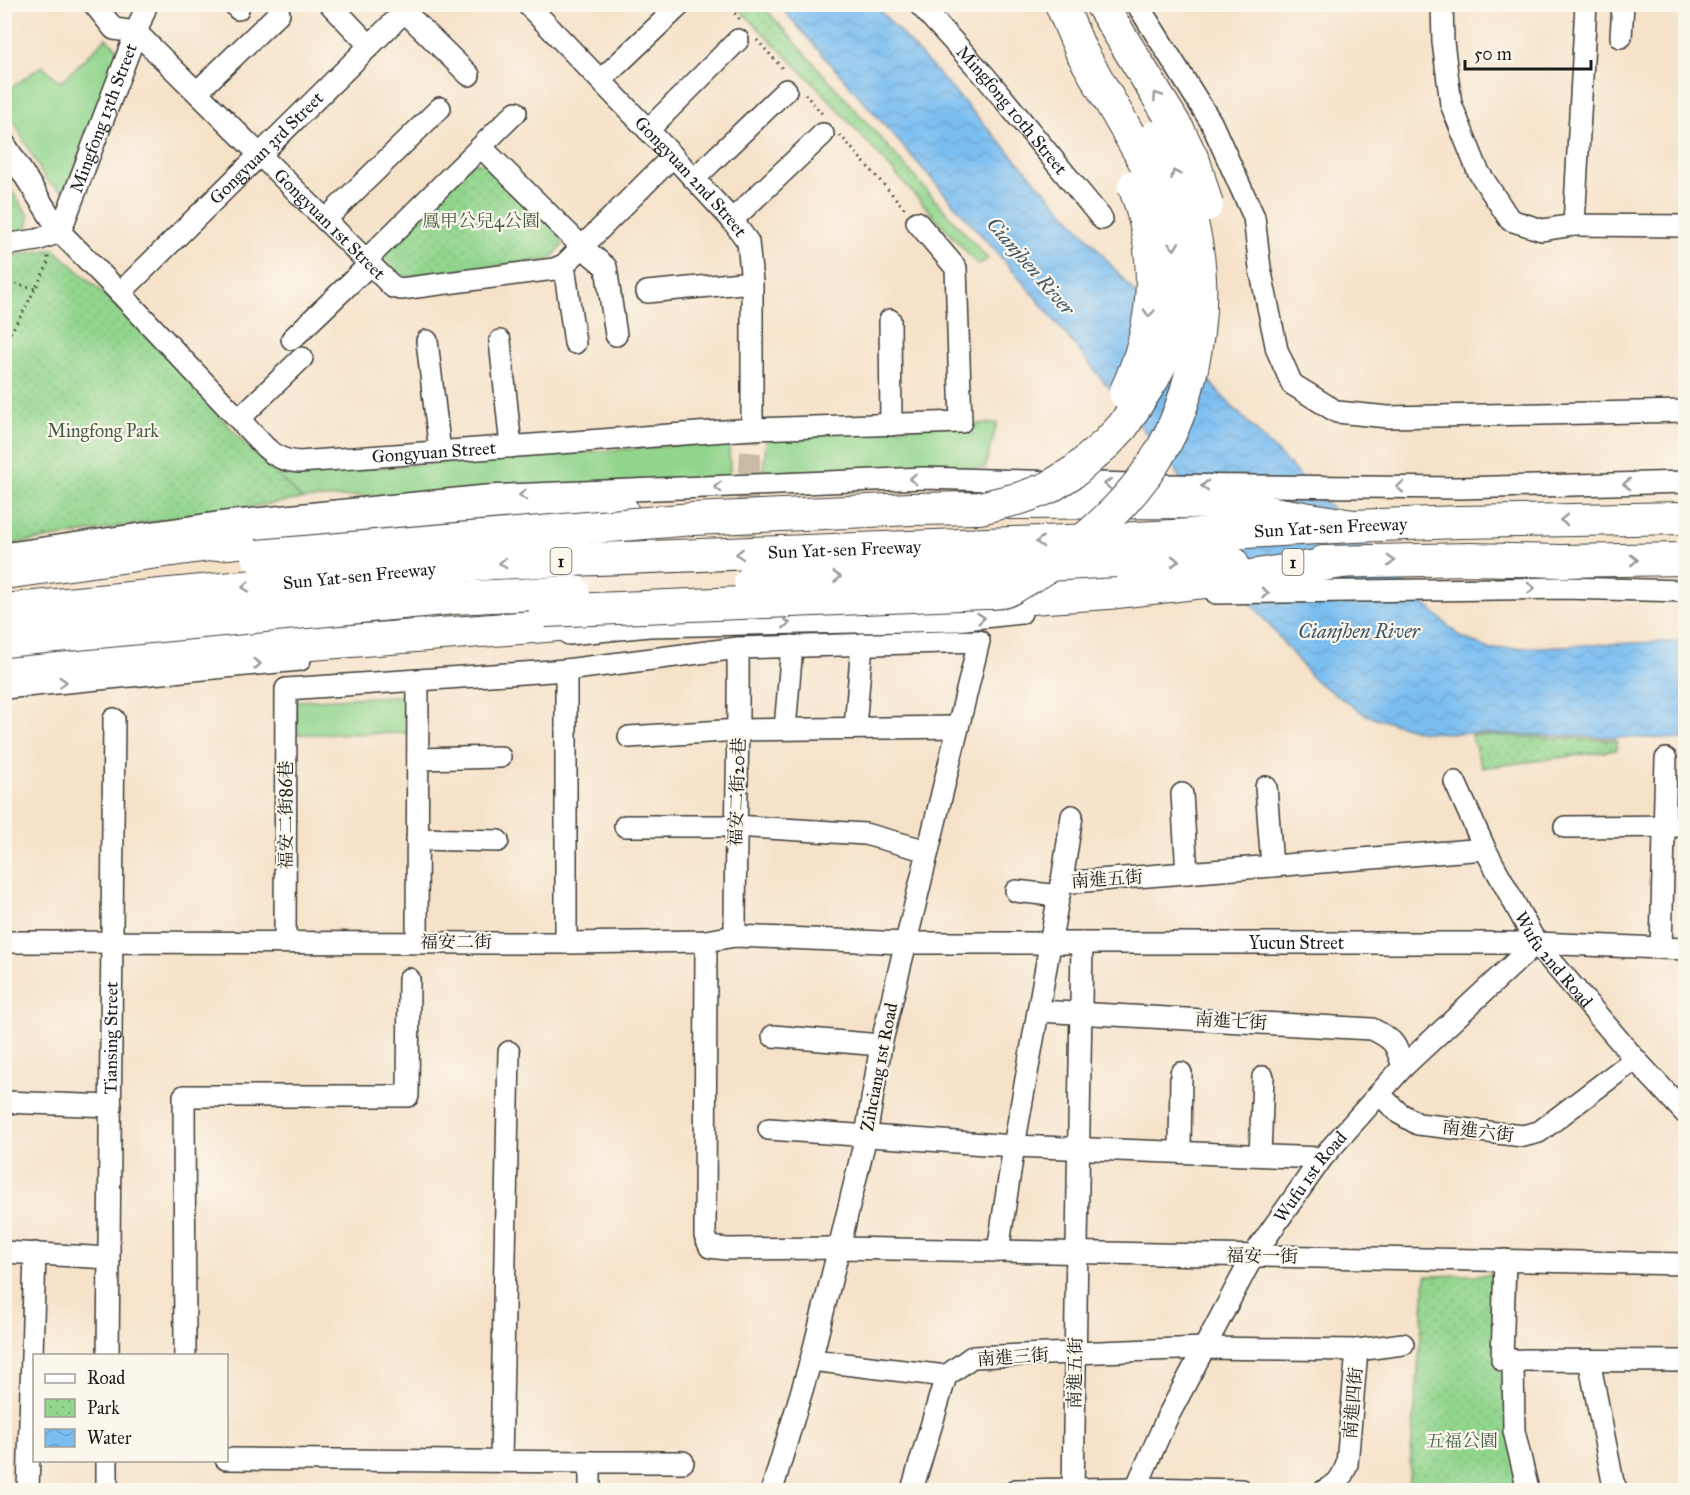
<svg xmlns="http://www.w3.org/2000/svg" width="1690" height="1495" font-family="'IM FELL Great Primer','Noto Serif TC',serif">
<defs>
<pattern id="park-dots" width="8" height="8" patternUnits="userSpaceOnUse" patternTransform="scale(1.5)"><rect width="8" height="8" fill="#92d58d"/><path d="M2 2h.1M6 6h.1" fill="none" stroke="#7db679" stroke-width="1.8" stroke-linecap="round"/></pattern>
<pattern id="water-waves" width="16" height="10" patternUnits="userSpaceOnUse" patternTransform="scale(1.5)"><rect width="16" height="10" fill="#7abef1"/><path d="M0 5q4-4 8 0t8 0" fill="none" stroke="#69a3ce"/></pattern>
</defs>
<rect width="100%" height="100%" fill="#fbf7ec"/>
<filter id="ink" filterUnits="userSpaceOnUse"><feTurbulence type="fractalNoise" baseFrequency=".0167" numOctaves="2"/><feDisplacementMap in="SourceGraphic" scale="12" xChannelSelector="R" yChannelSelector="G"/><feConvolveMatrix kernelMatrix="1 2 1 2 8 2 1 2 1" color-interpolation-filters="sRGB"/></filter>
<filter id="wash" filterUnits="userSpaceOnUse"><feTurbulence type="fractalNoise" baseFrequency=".008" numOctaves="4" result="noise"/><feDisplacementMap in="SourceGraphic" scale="24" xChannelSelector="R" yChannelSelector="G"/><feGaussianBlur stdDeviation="1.35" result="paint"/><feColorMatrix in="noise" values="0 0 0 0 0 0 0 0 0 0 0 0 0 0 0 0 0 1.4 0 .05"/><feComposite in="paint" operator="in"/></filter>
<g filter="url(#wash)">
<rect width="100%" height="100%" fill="#f6e2c9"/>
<path fill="#92d58d" stroke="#577854" stroke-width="1.5" d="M106 38 119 50 65 193 45 179 5 105 4 93 42 66 61 82Z
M997 423 985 468 770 473 763 469 767 436 774 433Z
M721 442 729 447 730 470 727 478 302 499 277 475Z
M410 695 411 733 297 734 296 701Z"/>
<path fill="url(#park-dots)" stroke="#577854" stroke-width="1.5" d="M735 5H762L988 259 978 265 820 90Z
M473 163H487L558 230 563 245 549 260 405 277 390 273 380 263 381 253Z
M4 180 29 216 26 235 5 238Z
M54 249 136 323 248 447 302 499 5 545V257Z
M1471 735 1617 740 1616 750 1482 768Z
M1512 1274 1506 1363 1525 1490H1408L1426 1276Z"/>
<path fill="url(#water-waves)" stroke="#4b6d86" stroke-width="1.5" d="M779 5H875L1090 240 1221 395 1426 605 1459 636 1489 649 1685 641V739L1423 732 1366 715 1314 680 1252 604 1172 465 1032 293Z"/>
</g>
<g filter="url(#ink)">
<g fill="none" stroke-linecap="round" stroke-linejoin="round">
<path stroke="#cabaa6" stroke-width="21" stroke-dasharray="21 10" stroke-linecap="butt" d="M743 566 752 429"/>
<g stroke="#3d3a36" stroke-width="24">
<g id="minor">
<path id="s1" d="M94 4 114 29 136 32 393 287 401 289 554 269 564 265 673 156"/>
<path d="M234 4 238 9"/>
<path d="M330 4 370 46"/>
<path id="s2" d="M527 4 673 156 732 220 748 242 752 282V429"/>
<path id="s3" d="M919 4 984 75 1102 219"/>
<path d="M1137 4 1211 122 1254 217 1260 268 1277 350 1292 384 1337 412 1388 417 1686 411"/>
<path d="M1442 4 1443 42 1451 104 1478 171 1510 220 1542 230 1574 225"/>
<path d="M1586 4 1574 225 1686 226"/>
<path d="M405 12 469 75"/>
<path d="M1621 37 1623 4"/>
<path d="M601 80 681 4"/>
<path d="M197 92 279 13"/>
<path d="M648 130 738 40"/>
<path d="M4 143 60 232"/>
<path d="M481 147 582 247 606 267 616 335"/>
<path d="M694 179 786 90"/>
<path d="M325 220 440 108"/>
<path d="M732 220 823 134"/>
<path id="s4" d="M60 232 147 4"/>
<path id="s5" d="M4 245 37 240 60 232 120 293 265 447C276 457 285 461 299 462L752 429 961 422 956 268 917 222"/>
<path d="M365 261 516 112"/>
<path d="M564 265 575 343"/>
<path d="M647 292 752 282"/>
<path id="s6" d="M120 293 412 4"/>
<path d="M890 320 891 425"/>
<path d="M292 339 369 265"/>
<path d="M427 341 440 452"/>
<path d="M500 341 511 447"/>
<path d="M239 419 302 358"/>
<path d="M4 554 225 522 486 496 923 478 1166 485 1459 488 1686 482"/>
<path d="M1216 593 1563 588 1686 591"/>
<path d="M569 634 649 626 956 620 1021 613"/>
<path d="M4 688 300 660"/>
<path d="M855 728 862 644"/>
<path d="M785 729 792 646"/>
<path d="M629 737 739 730 958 727"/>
<path d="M418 759 500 757"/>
<path id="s7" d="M1455 782 1485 849 1536 943 1635 1059 1686 1114"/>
<path d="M1266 787 1272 866"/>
<path d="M1182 794 1187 873"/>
<path d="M625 826H735L865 834 928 851"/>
<path d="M1565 827 1686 826"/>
<path d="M417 839 498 841"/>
<path d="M1061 887 1072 816"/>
<path d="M1016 891 1059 896"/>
<path d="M735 936C735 840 739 744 738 648"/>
<path d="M706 941 705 1236 710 1247 727 1249 839 1248 1686 1264"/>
<path id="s8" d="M4 942 566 943 706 941 735 936 906 943H1536L1686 949"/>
<path d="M285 942 286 689 566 670 738 648 979 641 881 1045 866 1136 839 1248 811 1360 772 1490"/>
<path d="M417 942 418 680"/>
<path d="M566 943V670"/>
<path d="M1661 948 1666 759"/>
<path d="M1038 1011 1372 1029C1395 1040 1396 1044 1403 1067"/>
<path d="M773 1036 881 1045"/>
<path d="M1379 1094 1399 1113 1418 1124 1523 1136 1539 1132 1635 1059"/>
<path d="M4 1102 111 1106"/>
<path d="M769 1129 1014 1146 1322 1158"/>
<path d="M1180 1152 1181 1073"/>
<path d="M1260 1155 1263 1077"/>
<path d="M998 1251 1014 1146 1061 883 1485 849"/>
<path d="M4 1252 109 1258"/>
<path d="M1505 1260 1502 1360 1681 1361"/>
<path id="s9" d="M108 1356 114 719"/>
<path d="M185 1356 184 1096H408L409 979"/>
<path d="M811 1360 946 1376"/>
<path d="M1513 1360 1514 1431 1528 1490"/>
<path d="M1589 1360 1613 1482 1617 1490"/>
<path d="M226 1459 590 1462H683"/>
<path d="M501 1461 509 1052"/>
<path d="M590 1462V1490"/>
<path d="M28 1490 35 1253"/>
<path d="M107 1490V1460"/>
<path d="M912 1490 946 1376 972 1357 1204 1348 1357 1350 1403 1344"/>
<path d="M1016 1490 1136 1488 1241 1490"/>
<path d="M1073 1490 1082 943"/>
<path id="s10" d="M1135 1490 1167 1418 1253 1256 1322 1158 1403 1067 1536 943"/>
<path d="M1325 1490C1338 1485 1342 1477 1347 1464L1357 1350"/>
</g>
</g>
<g stroke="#3d3a36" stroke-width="34">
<g id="highway">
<path d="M1011 503 1177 502 1213 503 1353 526"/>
<path id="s11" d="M1119 539 1353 526 1459 522 1686 518"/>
<path d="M1116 561 1232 562"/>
<path d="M1323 562 1470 559 1561 561 1686 559"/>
<path d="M4 573 217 544 456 521 622 510"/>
<path d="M984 601 1108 593 1230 579 1343 562"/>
<path d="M79 658 299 645 584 623"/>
<path d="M4 669 99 654"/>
</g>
</g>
<path stroke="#3d3a36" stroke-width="3" stroke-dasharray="1.5 4.5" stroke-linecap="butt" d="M727 4 741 21
M757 40 785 71
M805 94 824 116
M840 135 905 209
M4 282H10L35 289
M4 343 22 314 46 268 48 262V256"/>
<use href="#minor" stroke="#fff" stroke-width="21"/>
<use href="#highway" stroke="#fff" stroke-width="32"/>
<g stroke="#3d3a36" stroke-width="34" stroke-linecap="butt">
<g id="highway-bridge">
<path d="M1101 4 1179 131 1195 164 1207 205"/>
<path d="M1125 393C1157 326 1161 255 1134 186"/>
<path d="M257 556 693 519 911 509 980 508 1021 498 1048 488 1075 471 1107 443 1123 426 1153 379 1164 357 1170 334 1174 309 1176 271 1173 232 1150 171 1081 51 1061 4"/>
<path d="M750 582 1116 561"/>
<path id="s12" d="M4 610 494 563 1119 539"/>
<path d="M545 611 984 593C991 593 1000 593 1006 591 1012 589 1017 585 1022 582 1047 569 1068 554 1089 535 1156 477 1187 420 1198 333 1204 282 1199 233 1180 185 1173 168 1164 153 1155 137"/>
<path d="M4 641 454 598 574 592"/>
</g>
</g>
<use href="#highway-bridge" stroke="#fff" stroke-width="32"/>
</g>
<defs><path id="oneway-chevron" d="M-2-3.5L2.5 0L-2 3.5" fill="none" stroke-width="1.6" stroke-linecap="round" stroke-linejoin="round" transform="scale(1.5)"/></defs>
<g stroke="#999">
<use href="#oneway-chevron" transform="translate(1157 96) rotate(-123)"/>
<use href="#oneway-chevron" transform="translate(1175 174) rotate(-114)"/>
<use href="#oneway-chevron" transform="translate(1174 246) rotate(83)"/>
<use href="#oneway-chevron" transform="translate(1149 313) rotate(95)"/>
<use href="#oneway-chevron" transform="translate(913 479) rotate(178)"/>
<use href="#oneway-chevron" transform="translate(1108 484) rotate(-178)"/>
<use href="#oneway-chevron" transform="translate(1627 484) rotate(179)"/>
<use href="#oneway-chevron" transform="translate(1205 486) rotate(-179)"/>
<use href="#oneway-chevron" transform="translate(718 487) rotate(178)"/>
<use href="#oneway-chevron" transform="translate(1400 487) rotate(-179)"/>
<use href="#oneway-chevron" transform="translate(523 495) rotate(178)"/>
<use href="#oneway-chevron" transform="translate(1564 520) rotate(179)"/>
<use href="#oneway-chevron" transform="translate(1040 542) rotate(178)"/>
<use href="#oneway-chevron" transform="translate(740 554) rotate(178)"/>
<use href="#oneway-chevron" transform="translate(1634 560) rotate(-1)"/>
<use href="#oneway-chevron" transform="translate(1175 561)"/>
<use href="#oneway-chevron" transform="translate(1391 561) rotate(-1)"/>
<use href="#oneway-chevron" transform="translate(503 563) rotate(178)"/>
<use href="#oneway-chevron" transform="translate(837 577) rotate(-3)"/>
<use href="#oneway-chevron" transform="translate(246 587) rotate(175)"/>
<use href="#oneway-chevron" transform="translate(1531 588) rotate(-1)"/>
<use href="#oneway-chevron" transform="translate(1265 593) rotate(-1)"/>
<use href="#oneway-chevron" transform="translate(981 618) rotate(-6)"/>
<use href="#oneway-chevron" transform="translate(786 623) rotate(-1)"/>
<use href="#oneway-chevron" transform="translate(257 664) rotate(-5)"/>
<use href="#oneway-chevron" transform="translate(63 682) rotate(-5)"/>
</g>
</g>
<g text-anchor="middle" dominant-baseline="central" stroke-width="4.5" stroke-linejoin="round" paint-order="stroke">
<g fill="#fbf7ec" stroke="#5f5e5a" stroke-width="1.5">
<rect x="550.5" y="548" width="21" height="26" rx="4.5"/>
<rect x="1282.5" y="549" width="21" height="26" rx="4.5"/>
</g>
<g font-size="16" font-weight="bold" fill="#1c1c1c">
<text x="561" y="561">1</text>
<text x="1293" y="562">1</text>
</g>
<g font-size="18" fill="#1c1c1c" stroke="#fbf7ec">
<text stroke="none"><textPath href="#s3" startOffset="141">Mingfong 10th Street</textPath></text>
<text stroke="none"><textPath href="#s4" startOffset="122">Mingfong 13th Street</textPath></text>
<text stroke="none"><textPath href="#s6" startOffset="206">Gongyuan 3rd Street</textPath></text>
<text stroke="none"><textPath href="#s2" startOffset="238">Gongyuan 2nd Street</textPath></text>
<text stroke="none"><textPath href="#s1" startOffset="327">Gongyuan 1st Street</textPath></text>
<text stroke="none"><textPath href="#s5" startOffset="528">Gongyuan Street</textPath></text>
<text stroke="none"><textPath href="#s11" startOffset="212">Sun Yat-sen Freeway</textPath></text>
<text stroke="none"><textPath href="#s12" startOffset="843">Sun Yat-sen Freeway</textPath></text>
<text stroke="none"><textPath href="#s12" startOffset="357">Sun Yat-sen Freeway</textPath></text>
<text transform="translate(737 792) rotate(-88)">福安二街20巷</text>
<text transform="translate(286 815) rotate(-90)">福安二街86巷</text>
<text transform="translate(1107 879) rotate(-4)">南進五街</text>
<text x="456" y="942">福安二街</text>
<text stroke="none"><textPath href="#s8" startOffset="1293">Yucun Street</textPath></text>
<text stroke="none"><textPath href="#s7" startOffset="204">Wufu 2nd Road</textPath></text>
<text transform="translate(1231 1021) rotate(3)">南進七街</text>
<text stroke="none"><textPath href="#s9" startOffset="318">Tiansing Street</textPath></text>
<text transform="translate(879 1067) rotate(-79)">Zihciang 1st Road</text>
<text transform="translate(1478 1131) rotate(7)">南進六街</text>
<text stroke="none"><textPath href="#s10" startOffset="360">Wufu 1st Road</textPath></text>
<text transform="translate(1262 1256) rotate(1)">福安一街</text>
<text transform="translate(1013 1357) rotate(-4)">南進三街</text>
<text transform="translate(1075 1373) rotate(-89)">南進五街</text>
<text transform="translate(1353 1403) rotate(-85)">南進四街</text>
</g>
<g font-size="18" fill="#455d44" stroke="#fbf7ec">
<text x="481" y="221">鳳甲公兒4公園</text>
<text x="103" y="431">Mingfong Park</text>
<text x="1462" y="1441">五福公園</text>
</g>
<g font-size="20" font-style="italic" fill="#3d5567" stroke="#fbf7ec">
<text transform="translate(1031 266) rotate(49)">Cianjhen River</text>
<text x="1359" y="631">Cianjhen River</text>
</g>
</g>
<rect width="1690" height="1495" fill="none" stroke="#fbf7ec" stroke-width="24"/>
<rect x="33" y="1354" width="195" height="108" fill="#fbf7ec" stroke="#a29f99" stroke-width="1.5"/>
<rect x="45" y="1374" width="30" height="9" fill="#ffffff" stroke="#a29f99" stroke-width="1.5"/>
<text x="87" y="1384" font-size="18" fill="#1c1c1c">Road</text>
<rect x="45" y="1399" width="30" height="18" fill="url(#park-dots)" stroke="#a29f99" stroke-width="1.5"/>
<text x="87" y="1414" font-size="18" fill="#1c1c1c">Park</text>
<rect x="45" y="1429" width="30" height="18" fill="url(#water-waves)" stroke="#a29f99" stroke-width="1.5"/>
<text x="87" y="1444" font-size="18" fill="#1c1c1c">Water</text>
<path d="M1465 60v9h126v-9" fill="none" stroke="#1c1c1c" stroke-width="3"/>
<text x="1474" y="60" font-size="18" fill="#1c1c1c" stroke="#fbf7ec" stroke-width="4.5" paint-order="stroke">50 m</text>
</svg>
